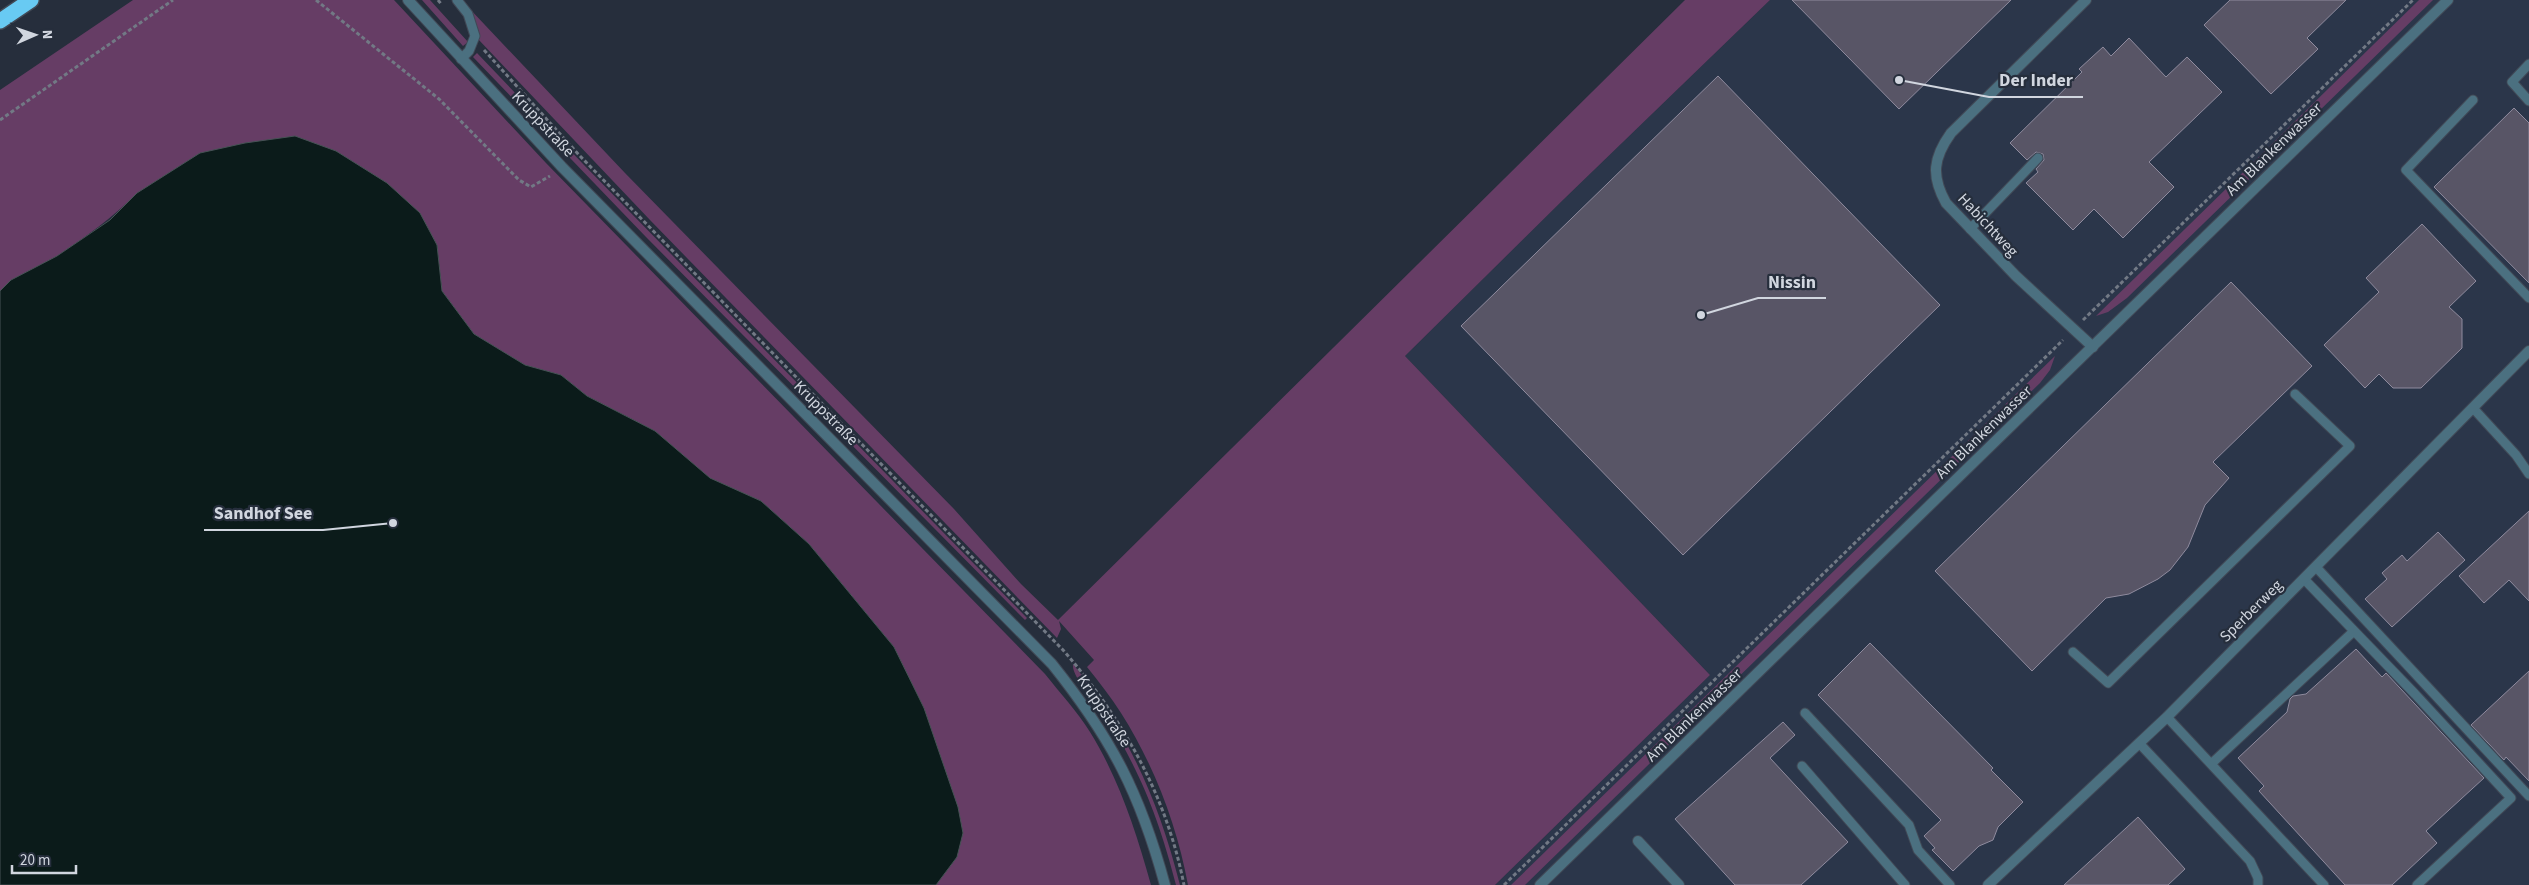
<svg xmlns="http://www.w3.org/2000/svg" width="2529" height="885" font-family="'Source Sans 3',sans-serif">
<rect width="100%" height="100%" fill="#262e3c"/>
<path fill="#2b364a" d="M1770 0H2529V885H1495L1710 675 1405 356 1564 199Z"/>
<path fill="#663d65" d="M133 0H394L546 163 1045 674C1060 693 1077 711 1090 732 1119 779 1136 831 1151 885H936L957 857 894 647 809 544 761 501 710 479 655 431 587 396 561 375 525 365 474 334 442 291 437 245 137 193C113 217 87 236 59 255 39 267 17 275 0 291V90Z
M422 0H430L468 42 463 46Z
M1685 0H1770L1564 199 1405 356 1710 675 1495 885H1188C1177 825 1154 765 1121 713 1111 697 1099 682 1087 667L1094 660 1059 621 1061 629 1057 638 650 220 478 39 475 20 468 7 625 173 954 509 1021 584 1058 620Z
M2419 0H2433L2127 298 2108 312 2096 316Z
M477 53 584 165 1027 618 1025 620 646 237 473 57Z
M2055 356 2050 370 2040 383 1525 885H1511Z
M1073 664C1129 734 1158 799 1180 885H1176C1159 819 1141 773 1105 715 1097 703 1071 677 1073 664Z"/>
<path fill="#0b1b1a" stroke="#465355" d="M295 136 336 151 387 183 420 213 437 245 442 291 474 334 525 365 561 375 587 396 655 431 710 478 761 501 809 544 894 647 924 708 958 807 963 833 957 857 936 885H0V291L11 280 57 256 110 220 137 193 200 153 245 143Z"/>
<path fill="#585566" stroke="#8f8b9e" d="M1792 0H2011L1899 109Z
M2230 0H2346L2307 38 2318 49 2271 94 2204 25Z
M2129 38 2166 77 2187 57 2222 92 2149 162 2174 187 2123 238 2094 209 2073 230 2026 183 2038 172 2036 169 2044 160 2043 154 2036 152 2027 160 2010 143 2082 72 2079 69 2103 47 2111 56Z
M1718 76 1940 305 1683 555 1461 326Z
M2514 108 2529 123V283L2434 187Z
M2422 224 2476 281 2449 307 2462 319V348L2421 388H2393L2379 374 2365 388 2324 345 2379 292 2366 278Z
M2231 282 2312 366 2213 462 2229 478 2205 505 2188 547 2170 570 2158 579 2129 594 2106 598 2032 671 1935 571Z
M2529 511V601L2509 580 2484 603 2459 576Z
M2438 532 2465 560 2392 627 2365 599 2387 579 2382 573 2402 555 2407 561Z
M1870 643 1993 768 1991 770 2023 802 1998 827 1993 840 1979 846 1953 871 1932 850 1935 848 1924 836 1941 820 1818 695Z
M2356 649 2382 677 2386 673 2484 778 2426 831 2437 843 2392 885H2345L2259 791 2264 786 2238 758 2287 712 2290 699 2293 696 2306 694Z
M2529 671V781L2506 757 2504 760 2471 725Z
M1783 722 1795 735 1770 758 1848 842 1801 885H1735L1675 819Z
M2138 817 2185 869 2168 885H2064Z"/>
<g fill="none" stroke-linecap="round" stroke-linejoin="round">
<g stroke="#414956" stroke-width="11">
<path id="service" d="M457 0 468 14 475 36 469 51 461 59
M2529 64 2512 82 2529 101
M2473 100 2406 170 2529 298
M1970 229 2038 158
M2473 408 2516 455 2529 474
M2316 567 2529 796
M2304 579 2415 694 2511 798 2417 885
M2073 652 2108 683 2350 446 2295 394
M1805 713 1909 825 1918 850 1950 885
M2167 717 2324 885
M2139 743 2250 861 2258 878V885
M2211 764 2354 631
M1802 766 1905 885"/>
</g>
<g stroke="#414956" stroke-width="12">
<path id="minor" d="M2086 0 1951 133C1933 158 1931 176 1946 203L2016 276 2093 347
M1638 841 1679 885
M1988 885 2167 717 2529 351"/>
</g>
<g stroke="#414956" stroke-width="12">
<path id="tertiary" d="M408 0 562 167 1052 664C1112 739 1140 793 1165 885
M1540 885 2448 0"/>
</g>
<g stroke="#414956" stroke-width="18">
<path id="motorway" d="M0 21 31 0"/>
</g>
<path stroke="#727985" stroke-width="3" stroke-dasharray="4 2.5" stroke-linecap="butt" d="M316 0 439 99 519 180 531 187 550 176
M438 0 442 5
M484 50 580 156 1063 650C1123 719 1166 794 1184 885
M0 120 173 0
M2083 320 2413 0
M1504 885 2063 340"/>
<use href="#service" stroke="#4b7080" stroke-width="9"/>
<use href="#minor" stroke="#4b7080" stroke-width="10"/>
<use href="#tertiary" stroke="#4b7080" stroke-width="10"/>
<use href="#motorway" stroke="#68caf3" stroke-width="15"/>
</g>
<g text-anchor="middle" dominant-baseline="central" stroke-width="4.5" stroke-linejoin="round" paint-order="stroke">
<g font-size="16" fill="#d1d6df" stroke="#262e3c">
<text transform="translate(543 124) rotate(47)">Kruppstraße</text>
<text transform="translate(2274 149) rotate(-44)">Am Blankenwasser</text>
<text transform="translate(1988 225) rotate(47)">Habichtweg</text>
<text transform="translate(826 413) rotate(45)">Kruppstraße</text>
<text transform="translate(1984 432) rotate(-44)">Am Blankenwasser</text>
<text transform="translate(2251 611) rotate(-45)">Sperberweg</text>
<text transform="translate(1104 711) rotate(56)">Kruppstraße</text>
<text transform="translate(1694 715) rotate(-44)">Am Blankenwasser</text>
</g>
</g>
<path fill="none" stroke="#d1d6df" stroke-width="2" d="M1899 80L1989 97H2083M1701 315L1758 298H1826M393 523L323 530H204"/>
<g fill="#d1d6df" stroke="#262e3c" stroke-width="2">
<circle cx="1899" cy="80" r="5"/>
<circle cx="1701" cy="315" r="5"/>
<circle cx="393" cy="523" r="5"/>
</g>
<g font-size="18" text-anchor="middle" font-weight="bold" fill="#d1d6df" stroke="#262e3c" stroke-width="4.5" stroke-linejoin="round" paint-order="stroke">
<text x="2036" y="86">Der Inder</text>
<text x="1792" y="288">Nissin</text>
<text x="263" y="519">Sandhof See</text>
</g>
<g transform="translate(35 35) rotate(88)" stroke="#262e3c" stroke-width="4" paint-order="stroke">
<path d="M0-4L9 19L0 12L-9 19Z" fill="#d1d6df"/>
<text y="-8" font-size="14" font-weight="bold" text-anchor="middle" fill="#d1d6df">N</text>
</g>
<path d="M12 865v8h64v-8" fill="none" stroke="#d1d6df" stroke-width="2.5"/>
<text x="20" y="865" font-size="15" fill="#d1d6df" stroke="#262e3c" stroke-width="4" paint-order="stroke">20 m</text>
</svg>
